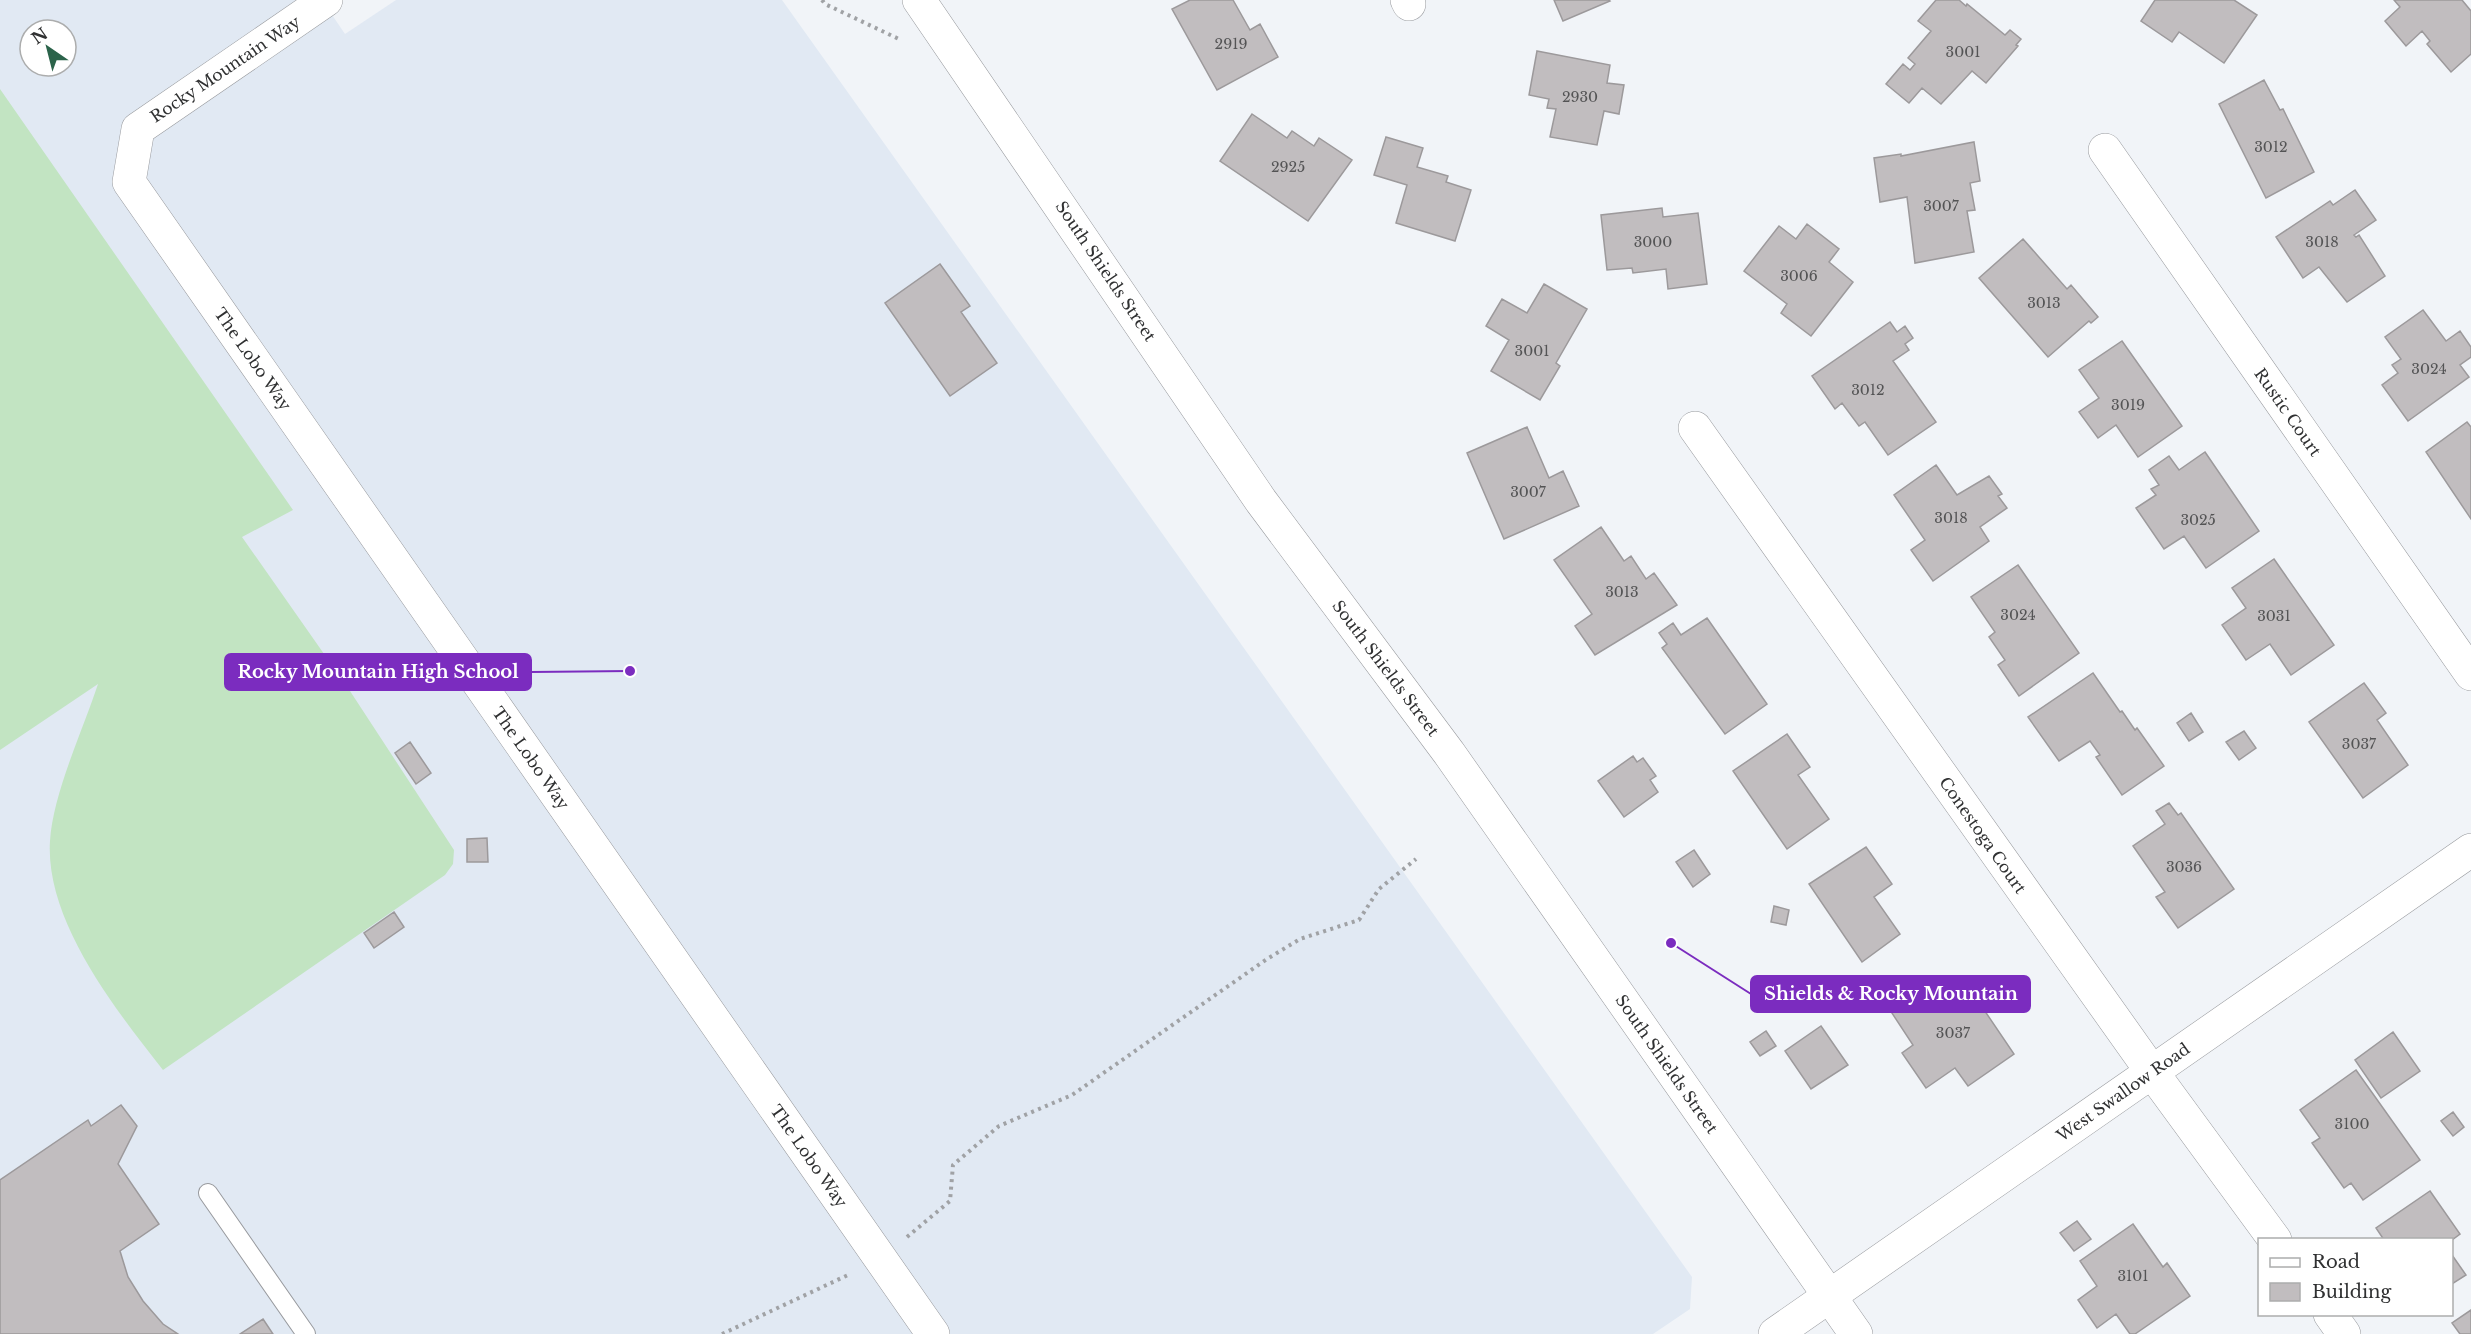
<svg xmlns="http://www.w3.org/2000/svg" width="2471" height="1334" font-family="'Libre Baskerville',serif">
<rect width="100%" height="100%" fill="#f1f4f8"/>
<path fill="#e1e9f3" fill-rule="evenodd" d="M0 0H322L345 34 396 0H782L1692 1277 1690 1309 1653 1334H0ZM30 30H66V66H30Z"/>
<path fill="#c2e4c2" d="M0 89 293 510 242 537 350 691 454 850 453 864 445 875 163 1070C116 1010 45 921 50 841 53 793 83 730 98 684L0 750Z"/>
<path fill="#c1bdbf" stroke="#9c999b" stroke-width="1.5" d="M1190 0H1233L1250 30 1260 24 1278 57 1217 90 1172 9Z
M1554 0H1609L1610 1 1563 21Z
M1936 0H1959L1966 6 1967 4 2005 35 2010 30 2021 39 2016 45 2018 46 1986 83 1972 71 1941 104 1922 88 1909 103 1886 84 1903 64 1910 70 1915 64 1908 58 1931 31 1918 21Z
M2155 0H2234L2257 15 2224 63 2179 32 2172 42 2141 21Z
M2394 0H2462L2471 11V54L2451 72 2427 44 2430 41 2422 31 2406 46 2385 21 2400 7Z
M1537 51 1610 65 1607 83 1624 85 1619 114 1604 111 1597 145 1550 137 1556 109 1547 108 1549 99 1529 95Z
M2264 80 2280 110 2283 109 2314 172 2266 198 2219 104Z
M1252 114 1287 138 1292 131 1314 146 1319 138 1352 160 1308 221 1220 161Z
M1386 137 1423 148 1417 167 1448 176 1446 182 1471 190 1455 241 1396 223 1407 185 1374 175Z
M1974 142 1980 181 1970 183 1975 210 1967 211 1974 252 1915 263 1907 197 1880 202 1874 158 1901 154V156Z
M2355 190 2376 220 2354 235 2356 237 2359 235 2385 276 2347 302 2319 267 2303 278 2276 237 2330 201 2333 205Z
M1662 208 1663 217 1698 213 1707 284 1668 289 1666 269 1633 273 1632 268 1607 270 1601 215Z
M1807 224 1839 249 1829 262 1853 282 1811 336 1781 313 1787 304 1744 271 1779 226 1796 239Z
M2023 239 2067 289 2071 285 2098 317 2091 323 2089 321 2048 357 1979 278Z
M940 264 970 306 961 312 997 363 950 396 885 303Z
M1544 284 1587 309 1556 363 1560 366 1540 400 1491 371 1509 340 1486 326 1502 299 1527 313Z
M2423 310 2446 341 2460 331 2471 347V357L2460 365 2469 377 2408 421 2382 385 2398 373 2392 365 2401 359 2385 337Z
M1890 322 1897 332 1905 326 1913 338 1905 344 1909 350 1893 361 1936 422 1888 455 1865 422 1859 426 1842 403 1835 409 1812 376Z
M2122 341 2182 426 2138 457 2116 425 2098 438 2079 412 2099 398 2079 370Z
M2467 422 2471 427V519L2426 452Z
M1527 427 1549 478 1563 471 1579 506 1504 539 1467 453Z
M2205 452 2259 531 2206 568 2184 536 2164 549 2136 508 2156 495 2151 489 2159 485 2149 470 2169 456 2179 470Z
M1936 465 1957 495 1989 476 2002 494 1998 496 2007 508 1980 527 1989 541 1933 581 1911 550 1925 540 1894 495Z
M1601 527 1624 561 1631 556 1646 579 1654 573 1677 605 1595 655 1575 626 1592 614 1554 560Z
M2274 559 2334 645 2291 675 2270 644 2246 660 2222 625 2246 608 2232 588Z
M2018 565 2079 653 2019 696 1998 665 2005 660 1989 637 1995 632 1971 597Z
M1707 618 1767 704 1725 734 1662 648 1667 644 1659 633 1673 623 1681 635Z
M2093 673 2120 712 2122 711 2135 730 2137 728 2164 766 2122 795 2096 757 2100 755 2090 741 2059 761 2028 717Z
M2364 683 2386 713 2377 720 2408 765 2363 798 2309 722Z
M2191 713 2203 732 2189 741 2177 723Z
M2244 731 2256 748 2239 760 2226 742Z
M1787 734 1810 767 1798 775 1829 819 1787 849 1733 771Z
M410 742 431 773 416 784 395 753Z
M1633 756 1637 762 1643 758 1656 776 1650 780 1658 792 1624 817 1598 781Z
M2169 803 2178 815 2181 813 2234 889 2178 928 2156 897 2165 892 2133 846 2165 824 2156 811Z
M487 838 488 862H467V839Z
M1866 847 1892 884 1874 897 1900 934 1862 962 1809 884Z
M1694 850 1710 874 1693 887 1676 862Z
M1774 906 1789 910 1786 925 1771 922Z
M394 912 404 927 374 948 364 933Z
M1925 976 1951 1011 1974 995 2014 1054 1968 1086 1955 1068 1926 1088 1902 1053 1913 1045 1886 1004Z
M1821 1026 1848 1065 1811 1089 1785 1051Z
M1766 1031 1776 1046 1760 1056 1750 1042Z
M2393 1032 2420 1071 2381 1098 2355 1060Z
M2356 1070 2420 1160 2363 1200 2351 1183 2344 1188 2312 1143 2320 1138 2300 1110Z
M121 1105 137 1126 118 1164 159 1224 120 1251 128 1277 143 1301 163 1324 178 1334H0V1180L88 1120 91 1126Z
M2453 1112 2464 1127 2453 1136 2441 1121Z
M2430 1191 2460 1234 2452 1240H2384L2376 1228Z
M2077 1221 2091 1239 2074 1251 2060 1233Z
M2133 1224 2163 1267 2167 1263 2190 1296 2135 1334H2130L2116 1314 2097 1328 2078 1300 2097 1286 2080 1261Z
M2452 1255 2466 1275 2452 1284Z
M2471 1310V1334H2460L2452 1323Z
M263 1319 273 1334H240Z"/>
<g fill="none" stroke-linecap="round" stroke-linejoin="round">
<g stroke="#989a9e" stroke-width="20">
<path id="service" d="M208 1193 306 1334"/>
</g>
<g stroke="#989a9e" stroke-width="34">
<path id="minor" d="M326 0 138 129 129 182 933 1334
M1407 0 1409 4
M2105 150 2471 674
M1695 428 2152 1072 2275 1240
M2330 1314 2344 1334
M1775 1334 2471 850"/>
</g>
<g stroke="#989a9e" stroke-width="34">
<path id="primary" d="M919 0 1261 501 1449 753 1856 1334"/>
</g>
<path stroke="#a0a2a5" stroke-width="4" stroke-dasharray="3 4.5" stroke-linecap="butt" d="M822 0 825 4 901 40
M907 1237 950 1201 953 1165 999 1126 1072 1095 1267 959 1300 939 1359 920 1379 889 1416 859
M722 1334 848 1275"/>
<use href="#service" stroke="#fff" stroke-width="18"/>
<use href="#minor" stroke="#fff" stroke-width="33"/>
<use href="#primary" stroke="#fff" stroke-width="33"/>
</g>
<g text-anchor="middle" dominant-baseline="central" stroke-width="5" stroke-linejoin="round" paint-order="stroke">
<g font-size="14" fill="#545455">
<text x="1231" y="44">2919</text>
<text x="1963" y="52">3001</text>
<text x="1580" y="97">2930</text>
<text x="2271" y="147">3012</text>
<text x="1288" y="167">2925</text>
<text x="1941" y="206">3007</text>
<text x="1653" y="242">3000</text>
<text x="2322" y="242">3018</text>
<text x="1799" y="276">3006</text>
<text x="2044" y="303">3013</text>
<text x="1532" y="351">3001</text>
<text x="2429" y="369">3024</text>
<text x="1868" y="390">3012</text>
<text x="2128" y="405">3019</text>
<text x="1528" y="492">3007</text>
<text x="1951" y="518">3018</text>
<text x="2198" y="520">3025</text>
<text x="1622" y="592">3013</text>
<text x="2018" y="615">3024</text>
<text x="2274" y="616">3031</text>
<text x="2359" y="744">3037</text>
<text x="2184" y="867">3036</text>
<text x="1953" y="1033">3037</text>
<text x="2352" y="1124">3100</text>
<text x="2133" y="1276">3101</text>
</g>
<g font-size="16" fill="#303132" stroke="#fff">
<text transform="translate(225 69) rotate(-34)">Rocky Mountain Way</text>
<text transform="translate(1106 271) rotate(56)">South Shields Street</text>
<text transform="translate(253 359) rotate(55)">The Lobo Way</text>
<text transform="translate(2288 412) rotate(55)">Rustic Court</text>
<text transform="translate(1386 668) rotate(53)">South Shields Street</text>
<text transform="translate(531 758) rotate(55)">The Lobo Way</text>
<text transform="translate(1983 835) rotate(55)">Conestoga Court</text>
<text transform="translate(1667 1064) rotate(55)">South Shields Street</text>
<text transform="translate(2123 1092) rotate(-35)">West Swallow Road</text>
<text transform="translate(809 1156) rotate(55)">The Lobo Way</text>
</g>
</g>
<path fill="none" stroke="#7b2cbf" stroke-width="2" d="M630 671L531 672M1671 943L1751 994"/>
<g fill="#7b2cbf" stroke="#fff" stroke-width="2">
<circle cx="630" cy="671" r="6"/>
<circle cx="1671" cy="943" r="6"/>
</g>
<g fill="#7b2cbf" stroke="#7b2cbf" stroke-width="2">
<rect x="225" y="654" width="306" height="36" rx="6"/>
<rect x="1751" y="976" width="279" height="36" rx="6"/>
</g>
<g font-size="18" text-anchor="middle" font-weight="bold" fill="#fff">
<text x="378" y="678">Rocky Mountain High School</text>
<text x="1891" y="1000">Shields &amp; Rocky Mountain</text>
</g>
<rect x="2258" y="1238" width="195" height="78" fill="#ffffff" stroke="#acadad" stroke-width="1.5"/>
<rect x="2270" y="1258" width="30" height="9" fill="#ffffff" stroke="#acadad" stroke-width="1.5"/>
<text x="2312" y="1268" font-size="18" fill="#303132">Road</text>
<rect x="2270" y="1283" width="30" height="18" fill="#c1bdbf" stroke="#acadad" stroke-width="1.5"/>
<text x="2312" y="1298" font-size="18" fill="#303132">Building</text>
<g transform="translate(48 48) rotate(325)"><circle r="28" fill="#ffffff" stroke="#acadad" stroke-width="1.5"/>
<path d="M0-4.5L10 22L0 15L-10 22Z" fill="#2b634a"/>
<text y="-9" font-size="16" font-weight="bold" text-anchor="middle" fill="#303132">N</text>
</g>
</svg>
